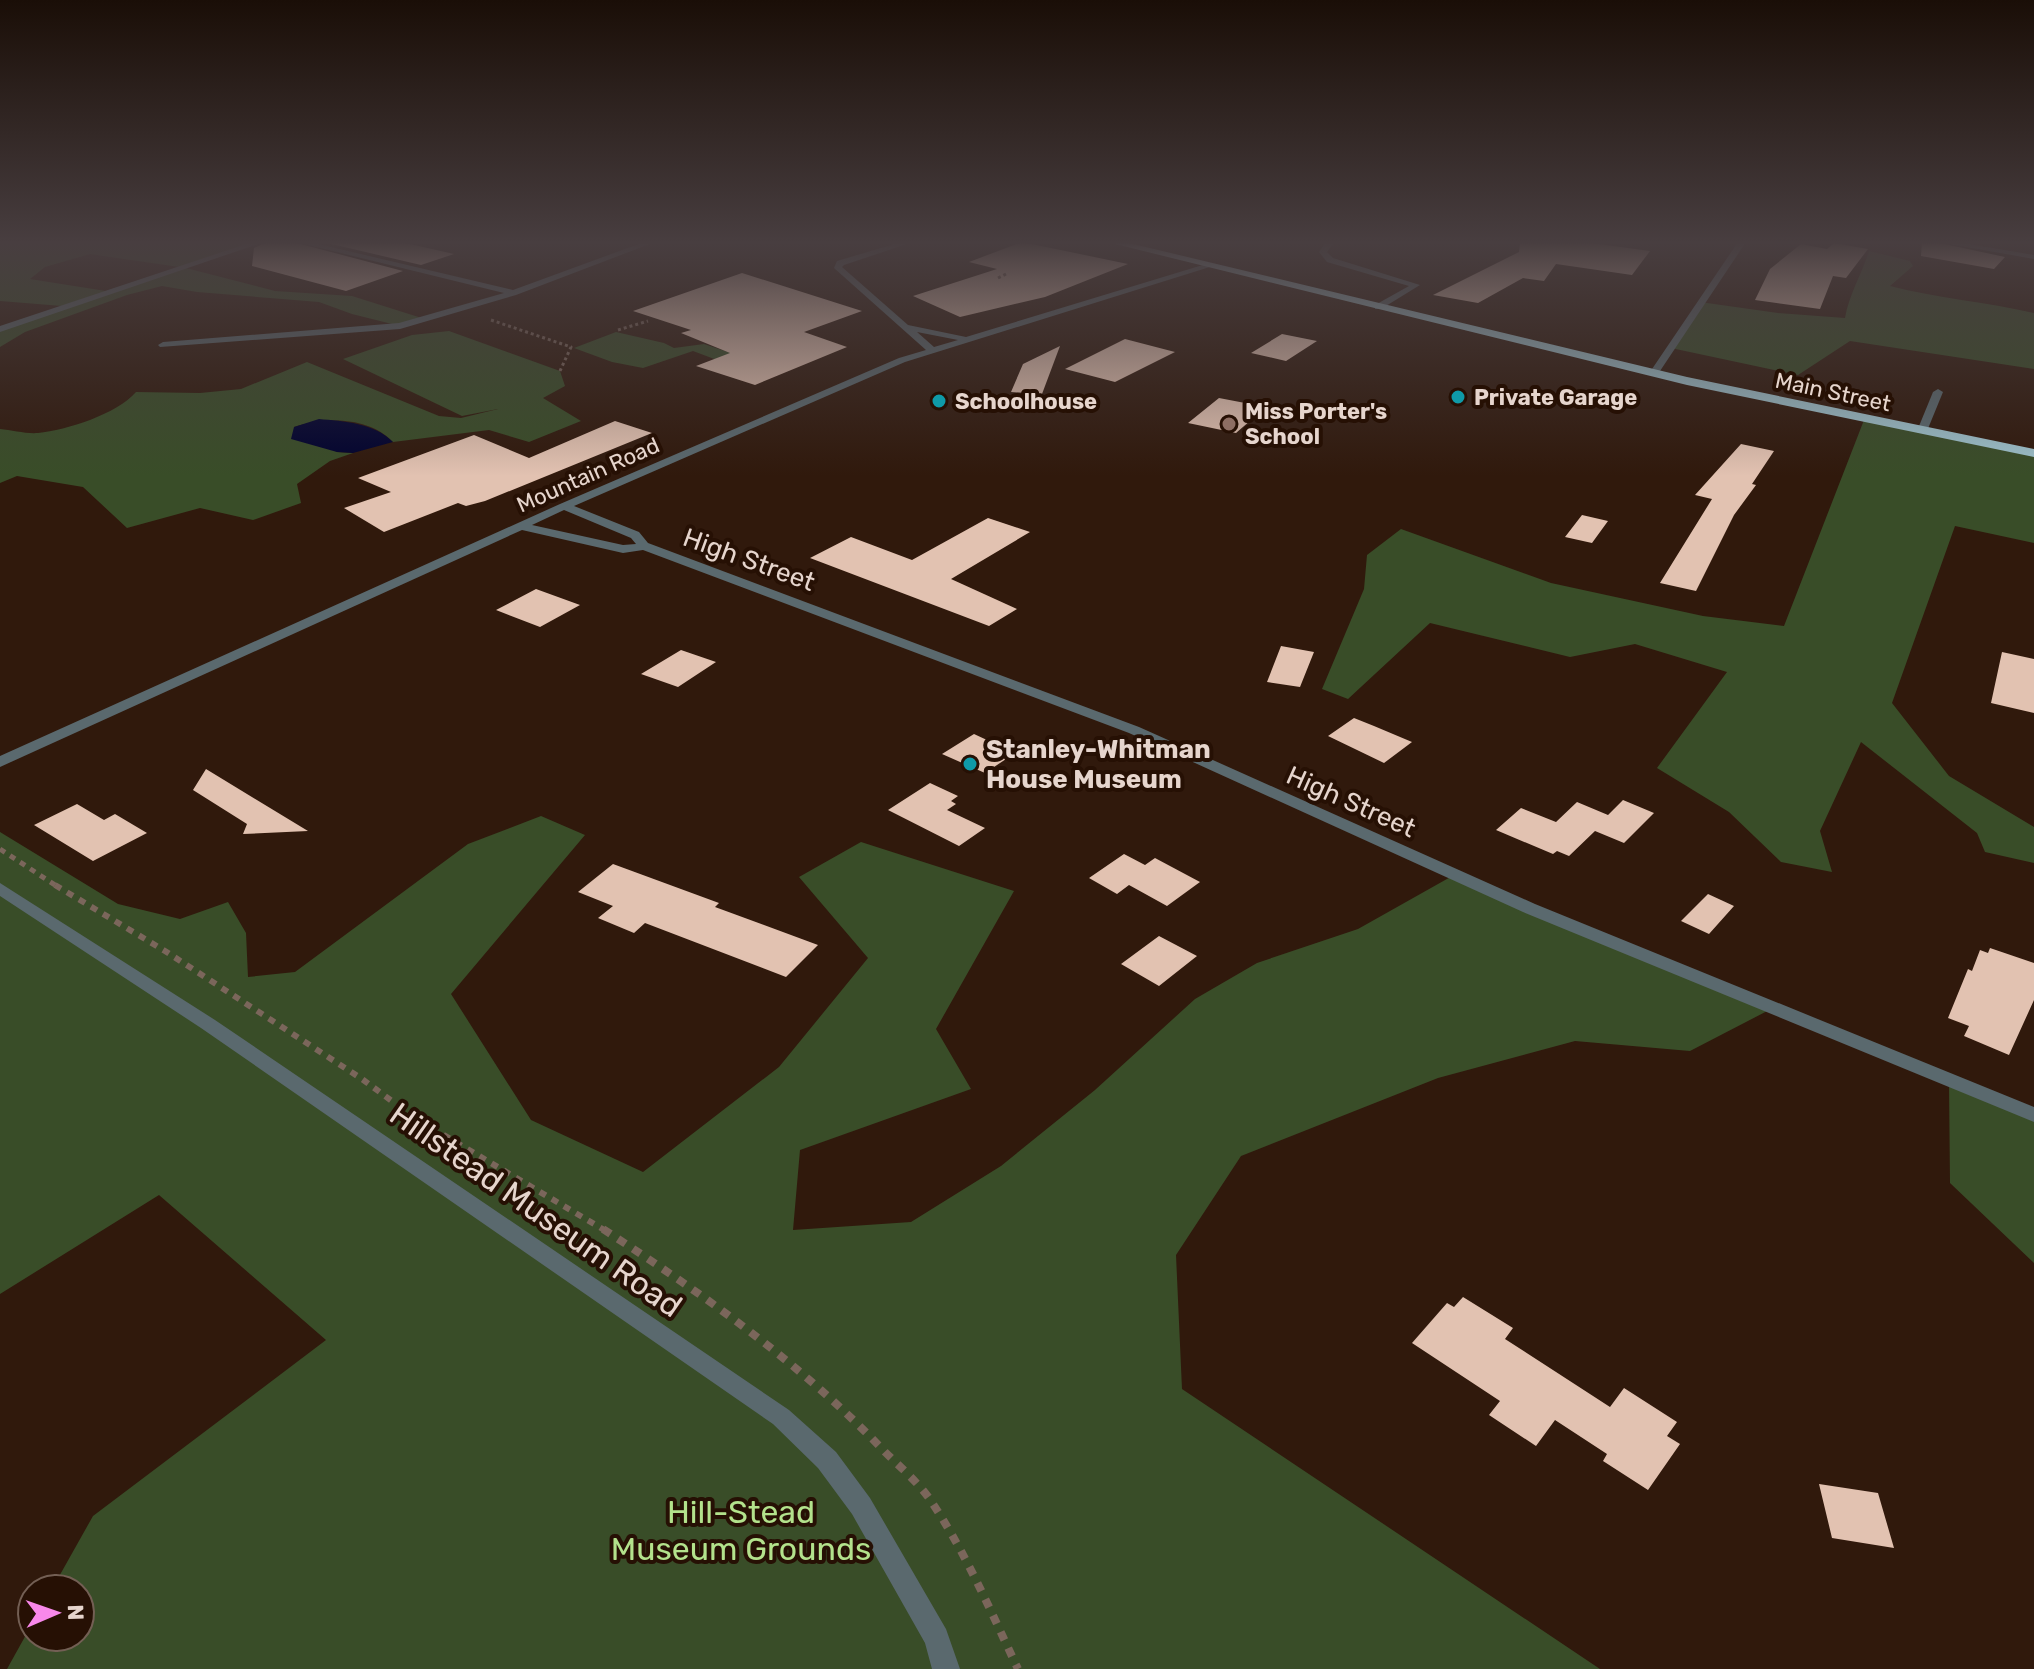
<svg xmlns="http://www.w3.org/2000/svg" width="2034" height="1669" font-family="Rubik,sans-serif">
<rect width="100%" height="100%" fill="#30190c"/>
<path fill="#394d28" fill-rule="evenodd" d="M0 242H260L182 267 275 291 352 296 428 320 400 326 352 314 319 302 197 292 162 286 127 295 25 332 0 347V329L62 306 0 301ZM90 254 179 267 106 291 30 279 45 267Z
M1869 251 1910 261 1913 266 1890 286C1937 298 1986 302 2034 313V369L1850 341 1798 375 1671 348 1700 302 1778 313 1845 318C1849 294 1862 274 1869 251Z
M449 331 560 371 565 386 543 398 581 421 529 442 489 430 393 442C368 416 325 417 294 427L337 452 353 453 330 461 297 484 301 503 253 520 200 508 127 528 83 487 17 476 0 483V429C12 430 26 434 38 433 67 430 117 414 136 392L200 393 241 389 307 362 439 416 461 418 498 409 462 416 343 359 412 335Z
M616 332 664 343 674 348 704 344 740 356 725 363 693 351 643 368 612 362 574 348Z
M1864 420 2034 453V543L1955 526 1892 703 1949 776 2034 827V863L1985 852 1977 833 1861 742 1820 831 1832 872 1781 862 1729 812 1657 768 1727 672 1635 644 1570 657 1430 623 1348 699 1322 689 1364 589 1367 555 1401 529 1551 583 1703 616 1784 626Z
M541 816 585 835 451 994 531 1120 643 1172 779 1067 868 958 799 877 861 842 1014 891 936 1029 971 1089 800 1150 793 1230 911 1222 1001 1166 1095 1090 1195 999 1257 963 1358 929 1454 875 1773 1008 1690 1051 1575 1041 1438 1078 1241 1156 1176 1255 1182 1389 1600 1669H7L32 1624V1637H80V1589H52L93 1516 326 1340 159 1195 0 1294V832L118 904 180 919 228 902 246 933 248 977 295 972 468 844Z
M1949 1080 2034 1115V1263L1950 1183Z"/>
<path fill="#00022f" d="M319 419C343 421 375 423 393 442L353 453 337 452 291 439 294 427Z"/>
<path fill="#e2c2b1" d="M267 242H293L403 271 346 291 252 266 254 248Z
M323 242H401L454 254 421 265Z
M1022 242 1128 264 1045 297 960 317 913 296 997 269 969 262Z
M1520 242H1584L1650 251 1632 275 1556 264 1544 281 1523 278 1478 303 1433 295 1519 252Z
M1922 242H1935L2005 257 1994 269 1921 256Z
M1834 243 1868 249 1846 278 1833 276 1820 309 1755 300 1770 269 1801 244 1827 249Z
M742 273 862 311 804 332 847 347 755 385 696 366 730 353 681 333 691 330 633 311Z
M1282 334 1317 341 1286 361 1251 353Z
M1125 339 1175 352 1115 382 1065 369Z
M1060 346 1042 394 1011 392 1023 364Z
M1219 398 1266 407 1236 433 1188 423Z
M615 421 652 433 485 501 466 506 458 503 384 532 344 508 391 492 358 478 474 435 529 458Z
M1741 444 1774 451 1752 484 1756 485 1734 515 1696 591 1660 583 1712 499 1695 495Z
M1582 515 1608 521 1592 543 1565 537Z
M988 518 1030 532 951 579 1017 609 989 626 810 558 851 537 912 560Z
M536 589 580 605 540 627 496 610Z
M1281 646 1314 652 1300 687 1267 682Z
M681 650 716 662 678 687 641 674Z
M2002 652 2034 659V713L1991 703Z
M1354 718 1374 726 1412 742 1384 763 1328 736Z
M974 734 1015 753 985 773 942 754Z
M206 769 308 831 243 834 247 824 193 790Z
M930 783 958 796 951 801 956 804 947 810 985 828 959 846 888 810Z
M1623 800 1654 813 1624 843 1595 831 1569 856 1557 851 1553 854 1496 830 1521 808 1556 822 1577 802 1608 815Z
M77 804 104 820 115 814 147 833 93 861 34 825Z
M1124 854 1145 865 1155 858 1200 882 1167 906 1129 885 1117 894 1089 878Z
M613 864 719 903 715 907 818 945 786 977 645 923 634 933 598 918 613 906 578 892Z
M1708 894 1734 906 1709 934 1681 921Z
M1159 936 1197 956 1159 986 1121 964Z
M1990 948 2034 963V1000L2009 1055 1964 1036 1969 1026 1948 1018 1968 969 1972 971 1980 950 1988 953Z
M1463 1297 1513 1328 1505 1339 1610 1407 1624 1388 1677 1422 1667 1436 1680 1444 1648 1490 1603 1461 1607 1454 1555 1420 1536 1446 1489 1415 1500 1401 1412 1343 1447 1303 1454 1307Z
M1819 1484 1878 1493 1894 1548 1832 1538Z"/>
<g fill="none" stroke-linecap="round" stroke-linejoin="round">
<path stroke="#7b665b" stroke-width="3" stroke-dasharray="3 3" stroke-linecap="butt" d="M998 278 1006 274
M491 320 571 347 560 371
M618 330 648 321"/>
<path stroke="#7b665b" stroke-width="5" stroke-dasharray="6 6" stroke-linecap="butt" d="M0 849 58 887"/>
<path stroke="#7b665b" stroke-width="6" stroke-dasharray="7 7" stroke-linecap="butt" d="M55 885 165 951 362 1079 415 1118 606 1231"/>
<path stroke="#7b665b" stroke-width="8" stroke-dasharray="9 9" stroke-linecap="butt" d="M603 1229C703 1294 803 1365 885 1452 900 1467 919 1483 931 1501 966 1553 991 1612 1018 1669"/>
<path fill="#5a696e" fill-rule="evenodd" d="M1938 389 1943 392 1927 431 1918 433 1917 431 1933 392Z"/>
<path fill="#5a696e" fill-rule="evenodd" d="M252 242H264L0 332V326Z
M296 242H310L513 290 644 242H655L516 295 400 329 160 347 158 345 163 342 399 323 504 293Z
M901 242H913L844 265 842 267 908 325 966 337 1206 264 1213 266 905 362 574 506 639 532 648 543 1139 727 1535 904 2034 1107V1122L1523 912 1129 733 643 550 623 553 522 530 0 767V756L560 504 899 358 926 350 834 268 837 261ZM917 332 958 340 934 347ZM564 510 631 538 636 544 623 545 532 525Z
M1326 242H1334L1327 252 1333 258 1420 285 1381 309H1375V305L1409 286 1327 262 1319 252Z
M1738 242H1746L1658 374H1652L1650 372Z
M1938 242H1957L2034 255V259Z
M0 883 215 1020 789 1410 836 1452 870 1498 946 1629 960 1669H932L925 1643 852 1514 818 1468 773 1424 201 1028 0 896Z"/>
<path fill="#9ec2cc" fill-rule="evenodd" d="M1107 242H1125L1687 377 2034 449V457L1687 385Z"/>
</g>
<linearGradient id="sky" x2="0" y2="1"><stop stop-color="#1a0e07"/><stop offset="0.51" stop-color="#483e40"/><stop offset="1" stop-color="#483e40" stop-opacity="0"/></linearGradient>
<rect width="2034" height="476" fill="url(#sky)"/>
<g fill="#0f9aa8" stroke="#261004" stroke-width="3">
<circle cx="1458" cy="397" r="8"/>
<circle cx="939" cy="401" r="8"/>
<circle cx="970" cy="764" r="8"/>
</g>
<circle fill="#8d6e63" stroke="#261004" stroke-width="3" cx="1229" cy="424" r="8"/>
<g text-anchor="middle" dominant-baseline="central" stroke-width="8" stroke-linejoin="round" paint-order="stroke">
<g font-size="22" fill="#e6d5cd" stroke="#261004">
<text transform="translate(1833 392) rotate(12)">Main Street</text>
<text transform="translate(588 475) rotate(-24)">Mountain Road</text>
</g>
<g font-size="22" font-weight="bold" fill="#e6d5cd" stroke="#261004" text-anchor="start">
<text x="1474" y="397">Private Garage</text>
<text x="955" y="401">Schoolhouse</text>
<text x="1245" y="411">Miss Porter's<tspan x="1245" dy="25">School</tspan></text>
</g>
<g font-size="26" fill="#e6d5cd" stroke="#261004">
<text transform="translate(749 560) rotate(20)">High Street</text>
<text transform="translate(1351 802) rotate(24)">High Street</text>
</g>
<g font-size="26" font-weight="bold" fill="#e6d5cd" stroke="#261004" text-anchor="start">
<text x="986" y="749">Stanley-Whitman<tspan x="986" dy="30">House Museum</tspan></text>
</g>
<g font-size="32" fill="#e6d5cd" stroke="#261004">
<text transform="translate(536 1210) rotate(35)">Hillstead Museum Road</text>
</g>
<g font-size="32" fill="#b3e28c" stroke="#261004">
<text x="741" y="1512">Hill-Stead<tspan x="741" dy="37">Museum Grounds</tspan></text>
</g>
</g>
<g transform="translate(56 1613) rotate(88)"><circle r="38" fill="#261004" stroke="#735f54" stroke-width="2"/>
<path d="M0-6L14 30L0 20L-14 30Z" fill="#f888eb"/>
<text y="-12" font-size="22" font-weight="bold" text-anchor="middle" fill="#e6d5cd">N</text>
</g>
</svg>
